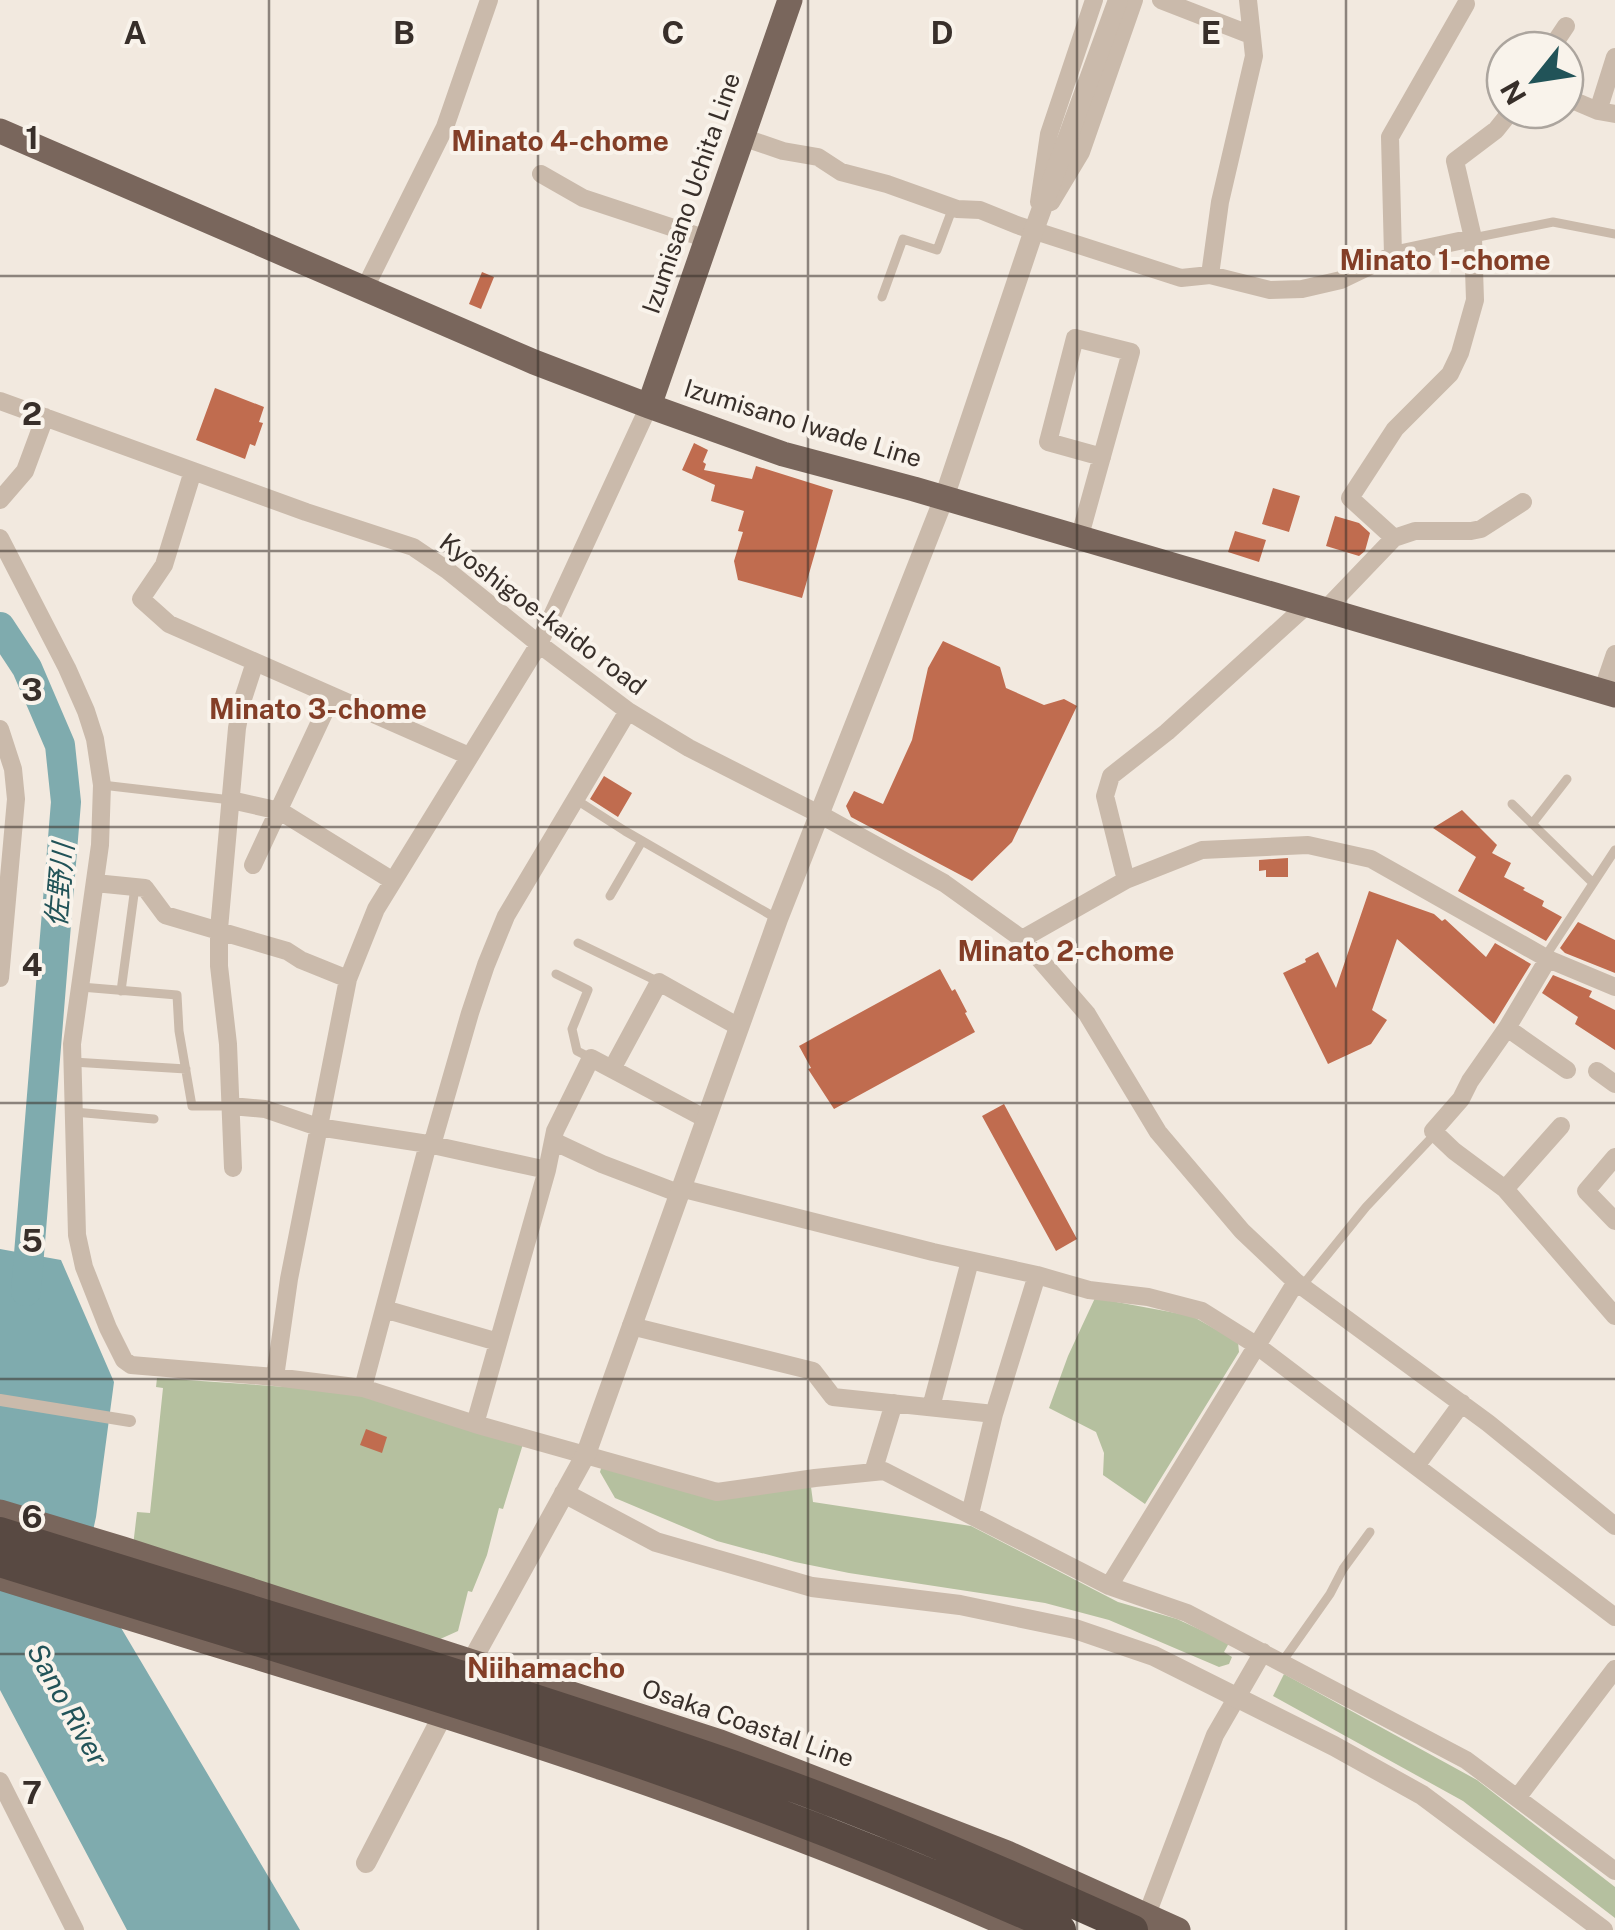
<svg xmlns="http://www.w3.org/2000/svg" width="1615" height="1930" font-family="'Public Sans','Noto Sans JP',sans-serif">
<rect width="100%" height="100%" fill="#f2e9df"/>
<path fill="#b5c09f" d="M1095 1298 1192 1316 1238 1342 1239 1352 1145 1504 1103 1475 1104 1453 1096 1432 1049 1408 1068 1356Z
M157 1378 346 1391 523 1444 503 1509 499 1508 487 1555 472 1592 468 1591 458 1631 438 1640 133 1546 137 1512 150 1513 163 1388 156 1387Z
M602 1465 715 1496 811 1487 813 1502 971 1526 1118 1602 1177 1619 1229 1643 1224 1652 1232 1657 1229 1664 1219 1667 1109 1620 1045 1603 849 1573 795 1562 717 1541 615 1498 600 1472Z
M1284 1674 1477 1780 1615 1887V1918L1463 1801 1273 1696Z"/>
<path fill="#7fabae" d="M0 1249 61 1260 114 1382 96 1517 85 1567 300 1930H127L0 1690Z"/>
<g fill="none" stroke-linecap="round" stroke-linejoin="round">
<path stroke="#7fabae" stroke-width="30" d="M0 627 27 668 60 745 66 802 26 1291"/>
</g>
<path fill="#c06c4f" d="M482 272 494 277 481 309 469 304Z
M215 388 264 407 259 422 263 423 255 446 250 444 245 459 196 440Z
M694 443 708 450 703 462 706 464 704 470 752 479 756 466 833 490 802 598 738 580 734 561 743 532 738 531 744 511 711 501 715 485 682 470Z
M1273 488 1300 496 1289 532 1262 524Z
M1335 516 1359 523 1370 533 1365 551 1359 556 1326 546Z
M1235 531 1266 540 1259 562 1228 552Z
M943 641 1000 667 1006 688 1044 705 1064 699 1077 706 1012 842 972 881 851 817 846 806 854 791 883 804 912 740 928 668Z
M604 776 632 793 618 817 590 799Z
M1462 810 1497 845 1492 853 1511 863 1504 877 1525 888 1523 890 1544 901 1542 906 1562 917 1546 941 1458 891 1476 857 1433 828Z
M1288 858V877H1266V870L1259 871V860Z
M1369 891 1434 914 1442 921 1445 919 1486 957 1495 943 1531 964 1494 1024 1397 939 1372 1010 1387 1020 1371 1044 1328 1064 1283 973 1306 962 1305 959 1318 952 1336 988Z
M1578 922 1615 940V973L1565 953 1560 948Z
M940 969 952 991 955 989 967 1012 965 1013 975 1032 834 1109 808 1069 811 1068 799 1046Z
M1553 975 1592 991 1589 997 1615 1010V1050L1575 1024 1578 1017 1542 993Z
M1004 1104 1077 1239 1056 1251 982 1116Z
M366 1429 387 1437 382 1453 360 1445Z"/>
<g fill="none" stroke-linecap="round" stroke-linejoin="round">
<path stroke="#cabaab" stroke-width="9" d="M1473 238 1553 222 1615 234
M882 297 903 239 937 250 953 207
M102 785 231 800
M575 799 625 831 776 918
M1512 804 1593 883
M1532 824 1567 779
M610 896 642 841
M578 943 659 982
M1545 957 1615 850
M556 974 588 990 572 1029 577 1051 591 1058
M81 987 177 995 179 1031 192 1106H231
M121 991 135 887
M73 1062 186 1069
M74 1112 154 1119
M1302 1286 1366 1207 1435 1134
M1282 1662 1330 1594 1343 1569 1370 1532"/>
<path stroke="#cabaab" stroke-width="12" d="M0 1400 130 1421"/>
<path stroke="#cabaab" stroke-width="18" d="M1161 0 1251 35
M1550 50 1566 26
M1615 57 1598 111 1615 114
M1565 97 1598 111
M742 137 783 151 818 157 841 172 887 184 957 209 980 210 1017 225 1181 278 1210 275 1270 290 1302 289 1341 280 1393 255 1473 238
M541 174 583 198 707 239
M1039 202 1049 134 1094 0
M1051 202 1081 152 1134 0
M1393 255 1390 137 1466 4
M1210 275 1220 202 1254 56 1248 0
M364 290 445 127 489 0
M0 401 306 512 413 547 447 570 539 644 628 711 689 748 821 815 944 883 1022 939 1087 1014 1158 1132 1242 1231 1296 1282 1488 1423 1615 1526
M193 471 164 565 141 599 169 624 469 756
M0 500 25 471 45 417
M0 538 67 668 86 711 95 739 102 785 100 845 72 1044 77 1235 84 1267 108 1328 124 1360 131 1365 275 1377 363 1388 475 1424 717 1492 815 1478 884 1471 1109 1586 1187 1613 1466 1760 1615 1871
M1394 538 1350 498 1395 429 1450 374 1460 353 1475 300 1473 238 1455 161 1496 130 1512 110
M1079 539 1131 352 1075 338 1048 442 1102 457
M1325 610 1394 538 1415 531H1471L1481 529 1523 502
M1602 692 1615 654
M0 729 13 769 16 799 0 978
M231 800 280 811 393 881
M253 865 332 696
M1126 880 1105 796 1111 776 1167 732 1307 605
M95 883 145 888 165 915 287 951 301 960 348 979
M1022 939 1126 880 1202 850 1308 845 1371 859 1548 959 1615 987
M1548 959 1507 1028 1470 1081 1461 1099 1433 1131 1454 1151 1505 1189 1615 1316
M1507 1028 1567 1070
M612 1069 659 982 739 1027
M1597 1071 1615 1084
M231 1106 265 1109 318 1127 428 1144 547 1170
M553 1141 602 1164 678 1193
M432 1145 470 1013 486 965 506 916 628 711
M1615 1157 1586 1191 1615 1221
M233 1168 228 1044 219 966V929L237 728 242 702 255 662
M680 1188 933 1252 1037 1275 1089 1290 1148 1297 1202 1311 1256 1345 1615 1617
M1505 1189 1561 1126
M384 1309 498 1342
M631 1326 813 1371 833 1397 994 1414
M275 1377 289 1279 348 979 376 909 539 644 649 406
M363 1388 428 1144
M931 1407 970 1261
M475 1424 547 1170 555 1131 591 1058 706 1119
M1416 1466 1462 1403
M873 1472 894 1403
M970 1514 994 1414 1037 1275
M1109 1586 1296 1282
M0 1781 75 1930
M1517 1798 1615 1669
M1143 1925 1215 1735 1263 1652"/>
<path stroke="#cabaab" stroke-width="20" d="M564 1493 656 1542 812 1587 960 1605 1075 1629 1154 1656 1334 1746 1422 1795 1603 1930
M464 1675 586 1454 778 919 944 498 1034 230 1118 0
M366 1863 448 1705"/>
<path stroke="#79665c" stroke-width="25" d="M0 131 534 362 649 406 783 454 914 489 1615 695
M649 406 790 0
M0 1512 123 1549 720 1742 1007 1853 1178 1930
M0 1578C342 1685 691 1782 1019 1930"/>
<path stroke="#584942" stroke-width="30" d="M0 1532C235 1606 473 1676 706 1756 851 1805 993 1867 1133 1930
M0 1562C186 1620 373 1675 558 1736 729 1791 897 1857 1061 1930"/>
</g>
<path fill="none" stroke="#382f2a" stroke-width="2.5" stroke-opacity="0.55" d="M269 0V1930M538 0V1930M808 0V1930M1077 0V1930M1346 0V1930M0 276H1615M0 551H1615M0 827H1615M0 1103H1615M0 1379H1615M0 1654H1615"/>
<g text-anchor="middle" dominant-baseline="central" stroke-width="8" stroke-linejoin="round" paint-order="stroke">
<g font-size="25" fill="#382f2a" stroke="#f9f3eb">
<text transform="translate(691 193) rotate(-71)">Izumisano Uchita Line</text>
<text transform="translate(803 423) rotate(17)">Izumisano Iwade Line</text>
<text transform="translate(543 614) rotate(37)">Kyoshigoe-kaido road</text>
<text transform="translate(748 1723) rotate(19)">Osaka Coastal Line</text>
</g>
<g font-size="28" font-weight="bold" fill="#833e27" stroke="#f9f3eb">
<text x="560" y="140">Minato 4-chome</text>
<text x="1445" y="259">Minato 1-chome</text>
<text x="318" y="708">Minato 3-chome</text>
<text x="1066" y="950">Minato 2-chome</text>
<text x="546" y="1667">Niihamacho</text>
</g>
<g font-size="28" font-style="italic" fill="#215358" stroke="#f9f3eb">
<text transform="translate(59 885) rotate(-85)">佐野川</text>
<text transform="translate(68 1704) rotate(61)">Sano River</text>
</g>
</g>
<g font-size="32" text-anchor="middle" font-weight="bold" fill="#382f2a" stroke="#f9f3eb" stroke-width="8" stroke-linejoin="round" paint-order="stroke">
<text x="135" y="44">A</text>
<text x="404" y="44">B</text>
<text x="673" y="44">C</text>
<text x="942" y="44">D</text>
<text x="1211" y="44">E</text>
<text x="32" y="149">1</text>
<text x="32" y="425">2</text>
<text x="32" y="701">3</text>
<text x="32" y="976">4</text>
<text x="32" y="1252">5</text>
<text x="32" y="1528">6</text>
<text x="32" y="1804">7</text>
</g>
<g transform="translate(1535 80) rotate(240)"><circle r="48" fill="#f9f3eb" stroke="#aca59e" stroke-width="2.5"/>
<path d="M0-8L18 38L0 25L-18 38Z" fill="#215358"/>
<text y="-15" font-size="28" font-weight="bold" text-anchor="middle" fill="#382f2a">N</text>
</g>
</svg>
